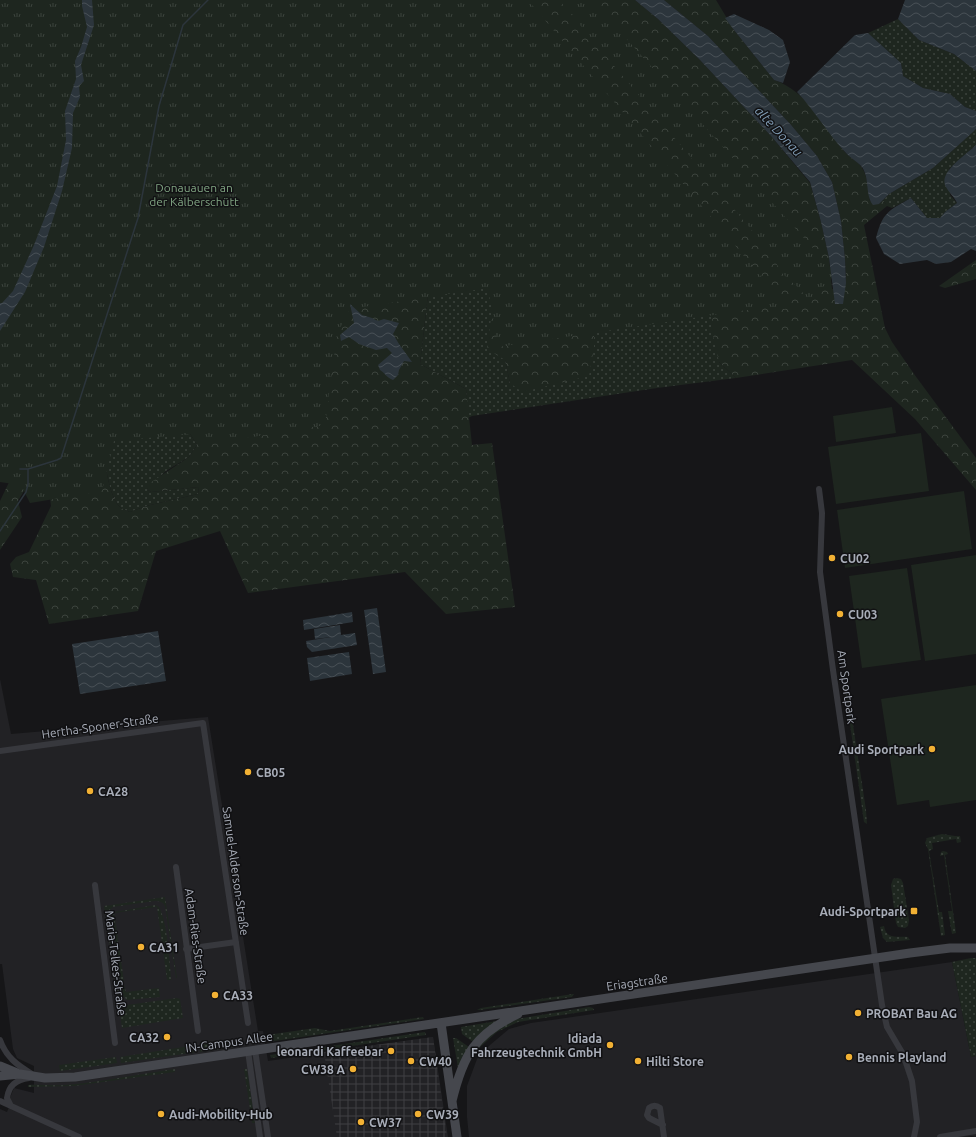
<svg xmlns="http://www.w3.org/2000/svg" width="976" height="1137" font-family="Ubuntu,sans-serif">
<defs>
<pattern id="industrial-grid" width="8" height="8" patternUnits="userSpaceOnUse"><rect width="8" height="8" fill="#222225"/><path d="M0 4h8M4 0v8" fill="none" stroke="#3f3f43"/></pattern>
<pattern id="grass-dots" width="8" height="8" patternUnits="userSpaceOnUse"><rect width="8" height="8" fill="#1e261f"/><path d="M2 2h.1M6 6h.1" fill="none" stroke="#3c433d" stroke-width="1.8" stroke-linecap="round"/></pattern>
<pattern id="forest-crowns" width="20" height="18" patternUnits="userSpaceOnUse"><rect width="20" height="18" fill="#1e261f"/><path d="M2 6a3 3 0 1 1 6 0M12 15a3 3 0 1 1 6 0" fill="none" stroke="#3c433d"/></pattern>
<pattern id="park-tufts" width="24" height="20" patternUnits="userSpaceOnUse"><rect width="24" height="20" fill="#1e261f"/><path d="M3 7l-1-3M5 7V3M7 7l1-3M15 17l-1-3M17 17v-4M19 17l1-3" fill="none" stroke="#3c433d"/></pattern>
<pattern id="water-waves" width="16" height="10" patternUnits="userSpaceOnUse"><rect width="16" height="10" fill="#2c353c"/><path d="M0 5q4-4 8 0t8 0" fill="none" stroke="#485056"/></pattern>
</defs>
<rect width="100%" height="100%" fill="#161618"/>
<path fill="#222225" d="M0 679 11 734 208 717 258 1031H263L268 1061 433 1037 448 1137H0V1109L7 1112 11 1102 10 1098 14 1088 34 1093V1066L17 1058 13 1049 2 964H0Z
M952 962 971 1057 976 1056V1137L972 1136 963 1137H469L467 1117V1086L477 1059 490 1045 509 1029 531 1023Z"/>
<path fill="url(#industrial-grid)" d="M433 1037 447 1137H337L324 1052Z"/>
<path fill="url(#grass-dots)" d="M898 19 919 40 954 54 976 71V111L965 107 950 94 923 88 903 76 901 63 868 33Z
M976 129V145L949 169 950 195 957 203 945 212 940 218H927L911 198 892 208 887 206 883 200 889 194 933 168Z
M484 259 510 383 594 348 593 315 717 292 719 362 736 378 657 388 472 416 468 418 466 389 420 364 430 277Z
M186 427 197 445 189 457 166 471 147 489 151 492 199 487 198 494 146 506 130 512C126 510 121 509 119 506 108 493 106 465 103 449L125 430Z
M848 683 850 705 866 810 867 824 864 822 845 689V686Z
M942 834 955 836H960L961 842 957 843 956 839 932 843 933 849 929 851 939 912H942L945 935 941 936 928 849 925 843 927 838Z
M943 851 947 852 948 854 945 855 956 933 952 934 948 911H952L944 855 940 856 941 852Z
M897 878 901 879 903 883 909 920 908 926 905 928 898 927 896 923 891 885 893 879Z
M165 897 177 978H176L165 906C163 902 160 901 155 901L113 907 108 911 107 917 121 1002 127 1005 177 998 180 999 183 1018 122 1028 104 906Z
M155 905 159 907C167 921 170 962 171 980H167L157 907 114 913 124 981 120 982 112 914 115 912Z
M884 926C886 940 898 936 908 937L910 940 887 942 883 938 880 927Z
M971 958H976V1056L971 1057 952 962Z
M121 985H124L126 992 159 988 160 997 127 1000 123 996Z
M573 994H574L572 997 480 1010H477L481 1008Z
M589 1007 593 1008 594 1010 518 1022 497 1032 479 1048 477 1047 501 1026 517 1019Z
M423 1017 424 1019 268 1042 267 1035 315 1028 330 1031Z
M497 1021 473 1042 462 1034 461 1027Z
M425 1032 426 1035 271 1058 270 1055Z
M453 1038H456L469 1047 462 1058 458 1068Z
M231 1040 232 1047 200 1052 199 1045Z
M196 1045 197 1052 121 1063 120 1057Z
M116 1057 117 1063 60 1071 59 1065Z
M175 1069V1072L74 1086 28 1087V1085C40 1084 53 1086 65 1085 102 1082 138 1074 175 1069Z
M244 1069H247L255 1123H252Z"/>
<path fill="url(#forest-crowns)" fill-rule="evenodd" d="M217 0H635L658 19 700 60 771 136 810 183 821 222 829 258 832 289 846 283 845 259 841 221 832 182 817 156 792 126 708 36 664 0H716L734 30 774 80C807 91 824 126 844 151 849 157 858 161 862 168 868 177 868 190 870 201L879 204 883 200 887 206 864 225 885 328 892 342 914 374 976 458V490L915 419 852 360 736 378 719 362 711 326 717 292 594 315V348L589 376 522 392 510 383 505 360 487 349 493 303 484 259 430 277 420 364 466 389 472 445 492 443 515 607 446 614 405 572 248 593 220 531 156 551 138 611 49 624 36 580 13 577 10 564 16 557 29 552 51 506 49 489ZM161 398 186 427 197 445 189 457 150 483 147 489 151 492 199 487 198 494 146 506 130 512C126 510 121 509 119 506 108 493 106 465 103 449Z
M976 260V279L945 288 939 286Z
M13 474 25 489 18 501 22 517 0 550V501Z"/>
<path fill="url(#park-tufts)" d="M0 0H528L771 288 786 309 767 307 498 347 488 288 350 309 337 334 325 425 205 445 193 434 114 441 102 491 30 503 21 485 0 482Z
M559 0H592L836 274 808 302 801 290 784 275 760 240Z"/>
<path fill="#1e261f" d="M892 407 896 433 836 442 833 416Z
M921 433 929 491 836 504 828 447Z
M964 491 972 549 845 568 837 510Z
M976 555V654L925 661 911 565Z
M907 568 921 660 862 668 849 576Z
M976 685V800L930 807 929 800 897 805 881 699Z"/>
<path fill="url(#water-waves)" d="M82 0H92L94 25 81 65 84 81 79 86 80 97 73 113 72 148 62 191 44 247 25 292 0 331V303H2L13 291 34 245 57 186 66 140 65 111 76 79 75 61 81 47 87 27 82 6Z
M635 0H664L708 36 792 126 817 156 832 182 841 221 845 259 846 283 843 304H835L829 258 821 222 810 182 771 136 700 60 658 19Z
M905 0H976V71L954 54 919 40 898 19Z
M734 14 769 30 783 40 790 62 783 83 774 80 734 30 725 18Z
M868 33 901 63 903 76 923 88 950 94 965 107 976 111V129L973 132 933 168 889 194 879 204 873 205C865 195 870 179 862 167 858 162 850 158 846 153 828 134 815 111 797 92L855 35Z
M976 145V251L971 249 951 262 936 264 927 260 900 264 884 254 876 238C883 212 888 211 911 198L927 218H940L945 212 957 203C954 196 948 192 945 185 940 171 967 154 976 145Z
M350 304 362 315 372 318 378 321 384 319 399 323 393 334 399 344 412 362 404 361 399 370 398 375 393 380C387 378 385 373 380 370L378 365 392 353 387 348 376 350 359 344 349 337 341 341 340 335 354 323Z
M377 608 386 672 373 674 364 610Z
M352 612 353 622 304 630 303 620Z
M340 625 341 635 355 633 357 645 312 652 307 647 306 641 331 637 315 639 314 629Z
M158 631 166 681 80 694 72 644Z
M349 652 352 674 310 681 307 658Z"/>
<g fill="none" stroke-linecap="round" stroke-linejoin="round">
<path stroke="#2c353c" stroke-width="1.5" d="M20 469H28L57 460 61 458 138 218 159 106 183 25 208 0
M0 531 26 492 28 484V470"/>
<path stroke="#37383d" stroke-width="6" d="M819 489 822 513 820 572 833 670 882 1005 887 1027 903 1054 912 1081 917 1122 914 1137
M0 751 203 723 248 1023
M176 867 198 1031
M95 885 115 1043
M186 949 236 942
M0 1040C6 1057 17 1065 32 1074
M255 1050 268 1137
M248 1051 260 1137
M0 1101 79 1137
M11 1106 7 1098C9 1085 16 1080 29 1078
M663 1125 649 1118 647 1115 649 1108C653 1105 656 1105 660 1108L664 1137
M940 1137 976 1131"/>
<path stroke="#45474d" stroke-width="9" d="M441 1023 457 1137
M0 1066 17 1073
M0 1076 20 1074 45 1078 75 1077 910 953 950 948H976
M452 1101C463 1055 475 1034 518 1014"/>
</g>
<g fill="#f2b134" stroke="#111113" stroke-width="1.5">
<circle cx="832" cy="558" r="4"/>
<circle cx="840" cy="614" r="4"/>
<circle cx="932" cy="749" r="4"/>
<circle cx="248" cy="772" r="4"/>
<circle cx="90" cy="791" r="4"/>
<rect x="910" y="907" width="8" height="8" rx="2"/>
<circle cx="141" cy="947" r="4"/>
<circle cx="215" cy="995" r="4"/>
<circle cx="858" cy="1013" r="4"/>
<circle cx="167" cy="1037" r="4"/>
<circle cx="610" cy="1045" r="4"/>
<circle cx="391" cy="1051" r="4"/>
<circle cx="849" cy="1057" r="4"/>
<circle cx="411" cy="1061" r="4"/>
<circle cx="638" cy="1061" r="4"/>
<circle cx="353" cy="1069" r="4"/>
<circle cx="161" cy="1114" r="4"/>
<circle cx="418" cy="1114" r="4"/>
<circle cx="361" cy="1122" r="4"/>
</g>
<g text-anchor="middle" dominant-baseline="central" stroke-width="3" stroke-linejoin="round" paint-order="stroke">
<g font-size="12" fill="#7fa381" stroke="#111113">
<text x="194" y="187">Donauauen an<tspan x="194" dy="14">der Kälberschütt</tspan></text>
</g>
<g font-size="12" font-weight="bold" fill="#a8adb8" stroke="#111113" text-anchor="start">
<text x="840" y="558">CU02</text>
<text x="848" y="614">CU03</text>
<text x="924" y="749" text-anchor="end">Audi Sportpark</text>
<text x="256" y="772">CB05</text>
<text x="98" y="791">CA28</text>
<text x="906" y="911" text-anchor="end">Audi-Sportpark</text>
<text x="149" y="947">CA31</text>
<text x="223" y="995">CA33</text>
<text x="866" y="1013">PROBAT Bau AG</text>
<text x="159" y="1037" text-anchor="end">CA32</text>
<text x="602" y="1038" text-anchor="end">Idiada<tspan x="602" dy="14">Fahrzeugtechnik GmbH</tspan></text>
<text x="383" y="1051" text-anchor="end">leonardi Kaffeebar</text>
<text x="857" y="1057">Bennis Playland</text>
<text x="419" y="1061">CW40</text>
<text x="646" y="1061">Hilti Store</text>
<text x="345" y="1069" text-anchor="end">CW38 A</text>
<text x="169" y="1114">Audi-Mobility-Hub</text>
<text x="426" y="1114">CW39</text>
<text x="369" y="1122">CW37</text>
</g>
<g font-size="12" fill="#a8adb8" stroke="#111113">
<text transform="translate(847 687) rotate(82)">Am Sportpark</text>
<text transform="translate(100 726) rotate(-8)">Hertha-Sponer-Straße</text>
<text transform="translate(236 871) rotate(82)">Samuel-Alderson-Straße</text>
<text transform="translate(196 936) rotate(82)">Adam-Ries-Straße</text>
<text transform="translate(116 963) rotate(83)">Maria-Telkes-Straße</text>
<text transform="translate(637 982) rotate(-8)">Eriagstraße</text>
<text transform="translate(229 1042) rotate(-8)">IN-Campus Allee</text>
</g>
<g font-size="13" font-style="italic" fill="#7f9bb3" stroke="#111113">
<text transform="translate(779 131) rotate(47)">alte Donau</text>
</g>
</g>
</svg>
